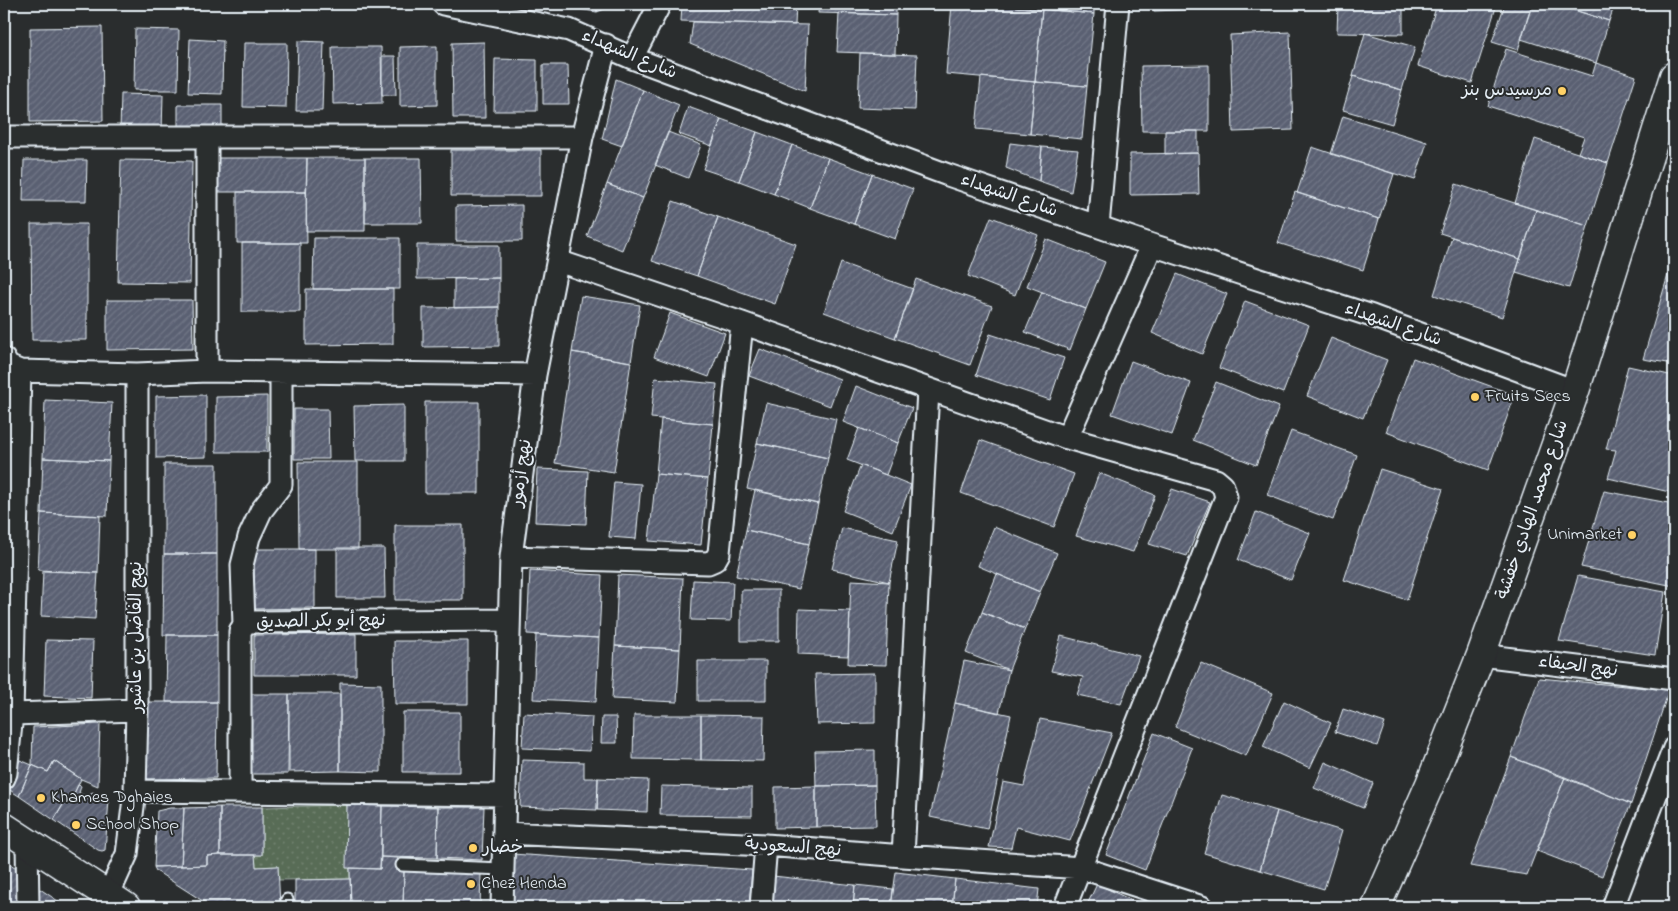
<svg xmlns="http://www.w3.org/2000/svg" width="1678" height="911" font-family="'Indie Flower','Playpen Sans Arabic',sans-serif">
<defs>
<pattern id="grass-dots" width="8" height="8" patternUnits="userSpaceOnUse" patternTransform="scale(1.25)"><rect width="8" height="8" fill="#586c56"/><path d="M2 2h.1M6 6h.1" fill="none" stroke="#70816f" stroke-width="1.8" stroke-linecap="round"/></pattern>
<pattern id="building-hatch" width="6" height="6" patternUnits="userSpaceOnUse" patternTransform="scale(1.25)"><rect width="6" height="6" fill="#5a6072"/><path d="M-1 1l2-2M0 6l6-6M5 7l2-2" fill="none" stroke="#727787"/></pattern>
</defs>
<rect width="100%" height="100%" fill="#2a2d2e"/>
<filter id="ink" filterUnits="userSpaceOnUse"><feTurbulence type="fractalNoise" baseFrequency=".02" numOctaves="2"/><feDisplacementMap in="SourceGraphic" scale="10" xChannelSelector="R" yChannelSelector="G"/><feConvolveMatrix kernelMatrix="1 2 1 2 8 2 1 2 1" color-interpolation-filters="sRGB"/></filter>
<g filter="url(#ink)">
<path fill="url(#grass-dots)" stroke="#a0aea7" d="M347 805 350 879 279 880 278 866 256 867 255 855H262V807Z"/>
<path fill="url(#building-hatch)" stroke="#e8f1f8" d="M578 4H597V12L578 9Z
M597 4H617L597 12Z
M682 4H796L795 25 681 21Z
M819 4H896V15L818 13Z
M952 4H979L1042 9 1035 82 946 74Z
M979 4H1031L1030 8Z
M1031 4H1094V14L1030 8Z
M1153 4H1221L1222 8 1154 11Z
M1338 4H1403V34L1337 33Z
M1437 4H1497L1472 83 1418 66Z
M1505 4 1532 5 1518 50 1492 42Z
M1532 4H1555L1609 21 1596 63 1521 39Z
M1555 4H1615L1609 21Z
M1042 9 1094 14 1087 86 1035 82Z
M839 13 896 15 895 54 837 52Z
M693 22 808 25 805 91 690 44Z
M102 27 103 121 30 122V28Z
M135 29 179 30 178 90H134Z
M1290 32 1293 130 1233 132 1230 35Z
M1365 33 1415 47 1402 90 1353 76Z
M190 39 223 41 222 94 188 93Z
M298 41 324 42 322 111H296Z
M484 42 485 118H453L452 43Z
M244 43H287L286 108 243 107Z
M437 46V105L400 106V47Z
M332 47H381L382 103 333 104Z
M1506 49 1592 76 1596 63 1636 76 1608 163 1578 153 1584 137 1488 106Z
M860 53 917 55 915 110 858 108Z
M382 56H395L396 95H382Z
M495 59 537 60V111H494Z
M543 65H568L569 104H543Z
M1209 65V131H1142L1141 66Z
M1353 76 1402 90 1392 124 1343 110Z
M981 77 1035 82 1030 134 976 129Z
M616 79 643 90 622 146 602 139Z
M1035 82 1087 86 1082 139 1030 134Z
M643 90 679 105 643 198 607 184Z
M121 94 163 95 162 132 120 131Z
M178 105H222V133L178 132Z
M688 107 721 119 712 146 679 134Z
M1343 116 1427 142 1415 180 1331 154Z
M721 119 757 132 739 181 703 169Z
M1165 131H1198V153L1165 154Z
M668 132 701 145 688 178 655 165Z
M757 132 792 145 774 194 739 181Z
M1535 139 1608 163 1588 226 1515 203Z
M1010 143 1042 147 1039 181 1006 168Z
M792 145 828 158 810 208 774 194Z
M1042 147 1078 150 1071 192 1039 181Z
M1312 147 1394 174 1379 219 1297 193Z
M451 150H541V196H451Z
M1198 153 1199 194 1130 195V154Z
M217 158H307L306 192H217Z
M307 158H365V231H306Z
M365 158H421L422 223H365Z
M828 158 872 174 854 224 810 208Z
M24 160H87L86 201H23Z
M121 160 192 161 190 283 118 282Z
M872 174 913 189 895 239 854 224Z
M607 184 643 198 622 250 587 236Z
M1456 184 1536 210 1520 259 1440 233Z
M237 192H306L307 243H237Z
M1295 192 1379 219 1363 270 1278 243Z
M673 201 718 217 697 276 652 261Z
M522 205V241H456V206Z
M1536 210 1588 226 1569 288 1516 272Z
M718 217 796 244 775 304 697 276Z
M991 217 1038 235 1015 295 968 276Z
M31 224H87V340H32Z
M1452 237 1520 259 1502 317 1434 295Z
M314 238H400V289H313Z
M1046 239 1105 262 1086 309 1027 286Z
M242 243H300V312H242Z
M417 245H499V278L417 279Z
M1674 255V364L1643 359Z
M841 263 913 289 895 338 824 312Z
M1177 274 1227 294 1202 354 1152 333Z
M499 278V307L454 308V279Z
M916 279 992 306 970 365 895 338Z
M306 289H393V344L306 345Z
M1042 292 1086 309 1070 350 1025 332Z
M581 296 640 305 631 362 572 352Z
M107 300H192L193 349 107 350Z
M1245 301 1309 325 1283 393 1219 368Z
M499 307V346L423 347V308Z
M670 313 725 333 709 377 654 357Z
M990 334 1064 358 1050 400 976 375Z
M1331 338 1387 360 1363 418 1307 396Z
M760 349 840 379 830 406 749 376Z
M572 352 631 362 614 472 555 463Z
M1413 358 1515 395 1488 470 1386 432Z
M1131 361 1191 383 1172 435 1112 414Z
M1628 366 1674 376V493L1608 478 1616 450 1606 449Z
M655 378 717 384 713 424 651 418Z
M4 380H5L4 454Z
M1216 382 1279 407 1256 465 1193 440Z
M856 386 912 408 898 443 843 422Z
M206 395V457L156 458V396Z
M267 396V452H216V397Z
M45 400 112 403 109 461 43 458Z
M425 402H479V493H425Z
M766 403 836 419 828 458 757 443Z
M404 405V461H355L354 406Z
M294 409H328L329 459H294Z
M661 419 713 424 708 479 656 474Z
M859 428 898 443 886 475 847 460Z
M1291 431 1357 455 1333 520 1267 495Z
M980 440 1074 474 1054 527 961 493Z
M757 443 828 458 818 504 747 489Z
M43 458 109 461 107 516 41 513Z
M298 462H358V549H299Z
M164 464H217V554H164Z
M861 465 911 485 893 531 843 511Z
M537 469 588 471 586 524 535 522Z
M1380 469 1443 489 1407 600 1344 580Z
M1099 473 1155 495 1133 552 1076 536Z
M656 474 708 479 701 545 649 541Z
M614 482 641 484 636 539 609 537Z
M1172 489 1210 502 1187 556 1149 544Z
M755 490 818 504 809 544 746 530Z
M1604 491 1674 504V586L1581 567Z
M1256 512 1310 533 1291 580 1238 560Z
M41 513 100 516 98 573 38 570Z
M395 525H463V600H395Z
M994 527 1057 553 1040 592 978 566Z
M842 528 898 540 889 582 832 569Z
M746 530 809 544 799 589 736 576Z
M337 548H384L385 598H337Z
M254 549H315V608L254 609Z
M164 554H217V635H163Z
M43 571 98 573 95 619 41 616Z
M530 571 602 575 599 638 527 634Z
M997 574 1040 592 1025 629 982 612Z
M618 575 683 578 680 649 615 646Z
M1578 576 1665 592 1655 655 1559 641Z
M693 580 733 582 731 621 691 620Z
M851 580 889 582 886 665 848 664Z
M741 590H779V641H741Z
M799 609 850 611 848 656 798 654Z
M982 612 1025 629 1009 670 966 653Z
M356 634V675H254V635Z
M167 635H217V702H166Z
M536 635 599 638 596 702 533 699Z
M1061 636 1139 656 1121 704 1077 695 1083 677 1051 671Z
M46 640 93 641 91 698 44 696Z
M394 641H468V704H395Z
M615 646 680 649 677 702 612 699Z
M698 661H766V701H698Z
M964 661 1009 670 999 713 955 703Z
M1201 663 1273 693 1246 756 1175 727Z
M875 673V723L817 724 815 674Z
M1539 678 1669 690 1631 804 1511 757Z
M340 683 381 684V772L340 771Z
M250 694H289L288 774H250Z
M289 694H340V771L289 772Z
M1284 701 1331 723 1310 768 1263 747Z
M144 702H217L216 778 144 779Z
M955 703 1011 715 987 829 930 817Z
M1343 709 1385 723 1377 746 1335 732Z
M403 712H460V772H403Z
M524 713 592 717 590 751 522 748Z
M634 715H701V760L633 759Z
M701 715 764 716 763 761 701 760Z
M602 717H616L617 743H601Z
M1040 719 1112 733 1070 841 1016 827 1011 848 989 847 1003 782 1024 786Z
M100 724 98 786 81 779 54 761 48 772 32 765 33 727Z
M1154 733 1192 748 1145 870 1106 855Z
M875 750V785L816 786 815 751Z
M1511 757 1565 777 1527 875 1470 866Z
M20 760 32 765 19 796 8 789Z
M522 760 584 762V778H598L597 810 520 807Z
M54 761 81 779 69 804 64 803 54 820 19 796 32 765 48 772Z
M1325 762 1373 783 1363 808 1314 788Z
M1565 777 1631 804 1602 876 1537 851Z
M598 778 648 780 647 812 597 810Z
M78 785 81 786 79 793 89 798 92 792 109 800 105 850 102 851 98 850 54 820 64 803 69 804Z
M875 785 876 826 816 827V786Z
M661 786 752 788V816L660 815Z
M816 786V827L775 828V787Z
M1222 795 1277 811 1260 870 1204 853Z
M347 805 382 806 380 869 346 868Z
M382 806 438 807 437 858 381 857Z
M220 807H262V855H220Z
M220 807V855L207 856V865L181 866 184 808Z
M438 807H484L482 860 437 858Z
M170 808H184L181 866 154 867 157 811Z
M1277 811 1342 831 1324 889 1260 870Z
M512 854 752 870 749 907H510Z
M220 855H255L256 867 278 866 280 907H212L156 871 154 867 207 865V856Z
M381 857 398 858 397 871H404L403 907H351L350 868 380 869Z
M4 860 21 871V907H4Z
M404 871 481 873 480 907H403Z
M896 872 955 879 952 907H891Z
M773 876 855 885 853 907H770Z
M350 879 351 907H295V880Z
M955 879 1039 889 1037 907H952Z
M1097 884 1146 907H1086Z
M34 885 67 907H35Z
M855 885 893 889 891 907H853Z
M1655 903 1674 904V907H1655Z"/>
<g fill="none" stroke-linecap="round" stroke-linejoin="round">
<g stroke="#e8f1f8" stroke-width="15">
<path id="lane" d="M402 865 503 869
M287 900V907"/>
</g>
<g stroke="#e8f1f8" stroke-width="25">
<path id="street" d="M443 4 569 30 632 58 948 175 1152 245 1372 316 1575 391
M632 58 660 4
M4 137H582
M207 138V371
M1098 226 1118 4
M558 261 742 323 1067 438 1216 480 1223 486 1226 497 1065 907
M4 359 8 366 20 371 137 374 207 371 535 375
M1067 438 1152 245
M511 557 708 563 715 560 719 553 742 323
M244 625 242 565 249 537 261 511 281 485V372
M1481 655 1674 679
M12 714 137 710
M4 778 6 773 12 714 20 371
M135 791 505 795
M240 792V631L244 625 249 622 508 620
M504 833 766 845 903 856 1082 868 1202 907
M27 843 28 907
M903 856 928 390
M108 896 127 854 135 791 137 710V374
M502 907 511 557 535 375 582 137 606 45
M761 907 766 845
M1613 907 1674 748"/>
</g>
<g stroke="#e8f1f8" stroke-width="31">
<path id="secondary" d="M4 827 126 907
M1376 907 1430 784 1481 655 1575 391 1674 76"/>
</g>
<use href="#lane" stroke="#2a2d2e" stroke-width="11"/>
<use href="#street" stroke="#2a2d2e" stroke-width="21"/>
<use href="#secondary" stroke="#2a2d2e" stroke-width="28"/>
</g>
</g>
<g fill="#ffd166" stroke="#2a2d2e" stroke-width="2">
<circle cx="1562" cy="91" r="5"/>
<circle cx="1475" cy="397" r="5"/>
<circle cx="1632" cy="535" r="5"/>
<circle cx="41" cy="798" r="5"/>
<circle cx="76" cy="825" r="5"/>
<circle cx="473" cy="848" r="5"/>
<circle cx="471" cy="884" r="5"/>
</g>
<g text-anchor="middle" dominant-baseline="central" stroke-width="4" stroke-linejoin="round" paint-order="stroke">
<g font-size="18" fill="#e8f1f8" stroke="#2a2d2e">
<text transform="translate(629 55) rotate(23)">شارع الشهداء</text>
<text transform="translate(1009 196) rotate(19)">شارع الشهداء</text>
<text transform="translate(1393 325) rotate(19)">شارع الشهداء</text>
<text transform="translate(522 473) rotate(-82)">نهج أزمور</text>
<text transform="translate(1533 510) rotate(-71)">شارع محمد الهادي خفشة</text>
<text transform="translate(321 622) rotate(-1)">نهج أبو بكر الصديق</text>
<text transform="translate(137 637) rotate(-90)">نهج الفاضل بن عاشور</text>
<text transform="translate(1578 667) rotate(7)">نهج الحيفاء</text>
<text transform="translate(793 848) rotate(4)">نهج السعودية</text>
</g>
<g font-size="18" fill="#e8f1f8" stroke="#2a2d2e" text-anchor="start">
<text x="1552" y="91" text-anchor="end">مرسيدس بنز</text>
<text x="1485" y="397">Fruits Secs</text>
<text x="1622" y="535" text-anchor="end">Unimarket</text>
<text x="51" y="798">Khames Dghaies</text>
<text x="86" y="825">School Shop</text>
<text x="483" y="848">خضار</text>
<text x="481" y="884">Chez Henda</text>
</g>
</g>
<rect width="1678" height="911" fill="none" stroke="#2a2d2e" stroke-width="20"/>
<rect x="10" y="10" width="1658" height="891" fill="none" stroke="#e8f1f8" stroke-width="2" filter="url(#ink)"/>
</svg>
